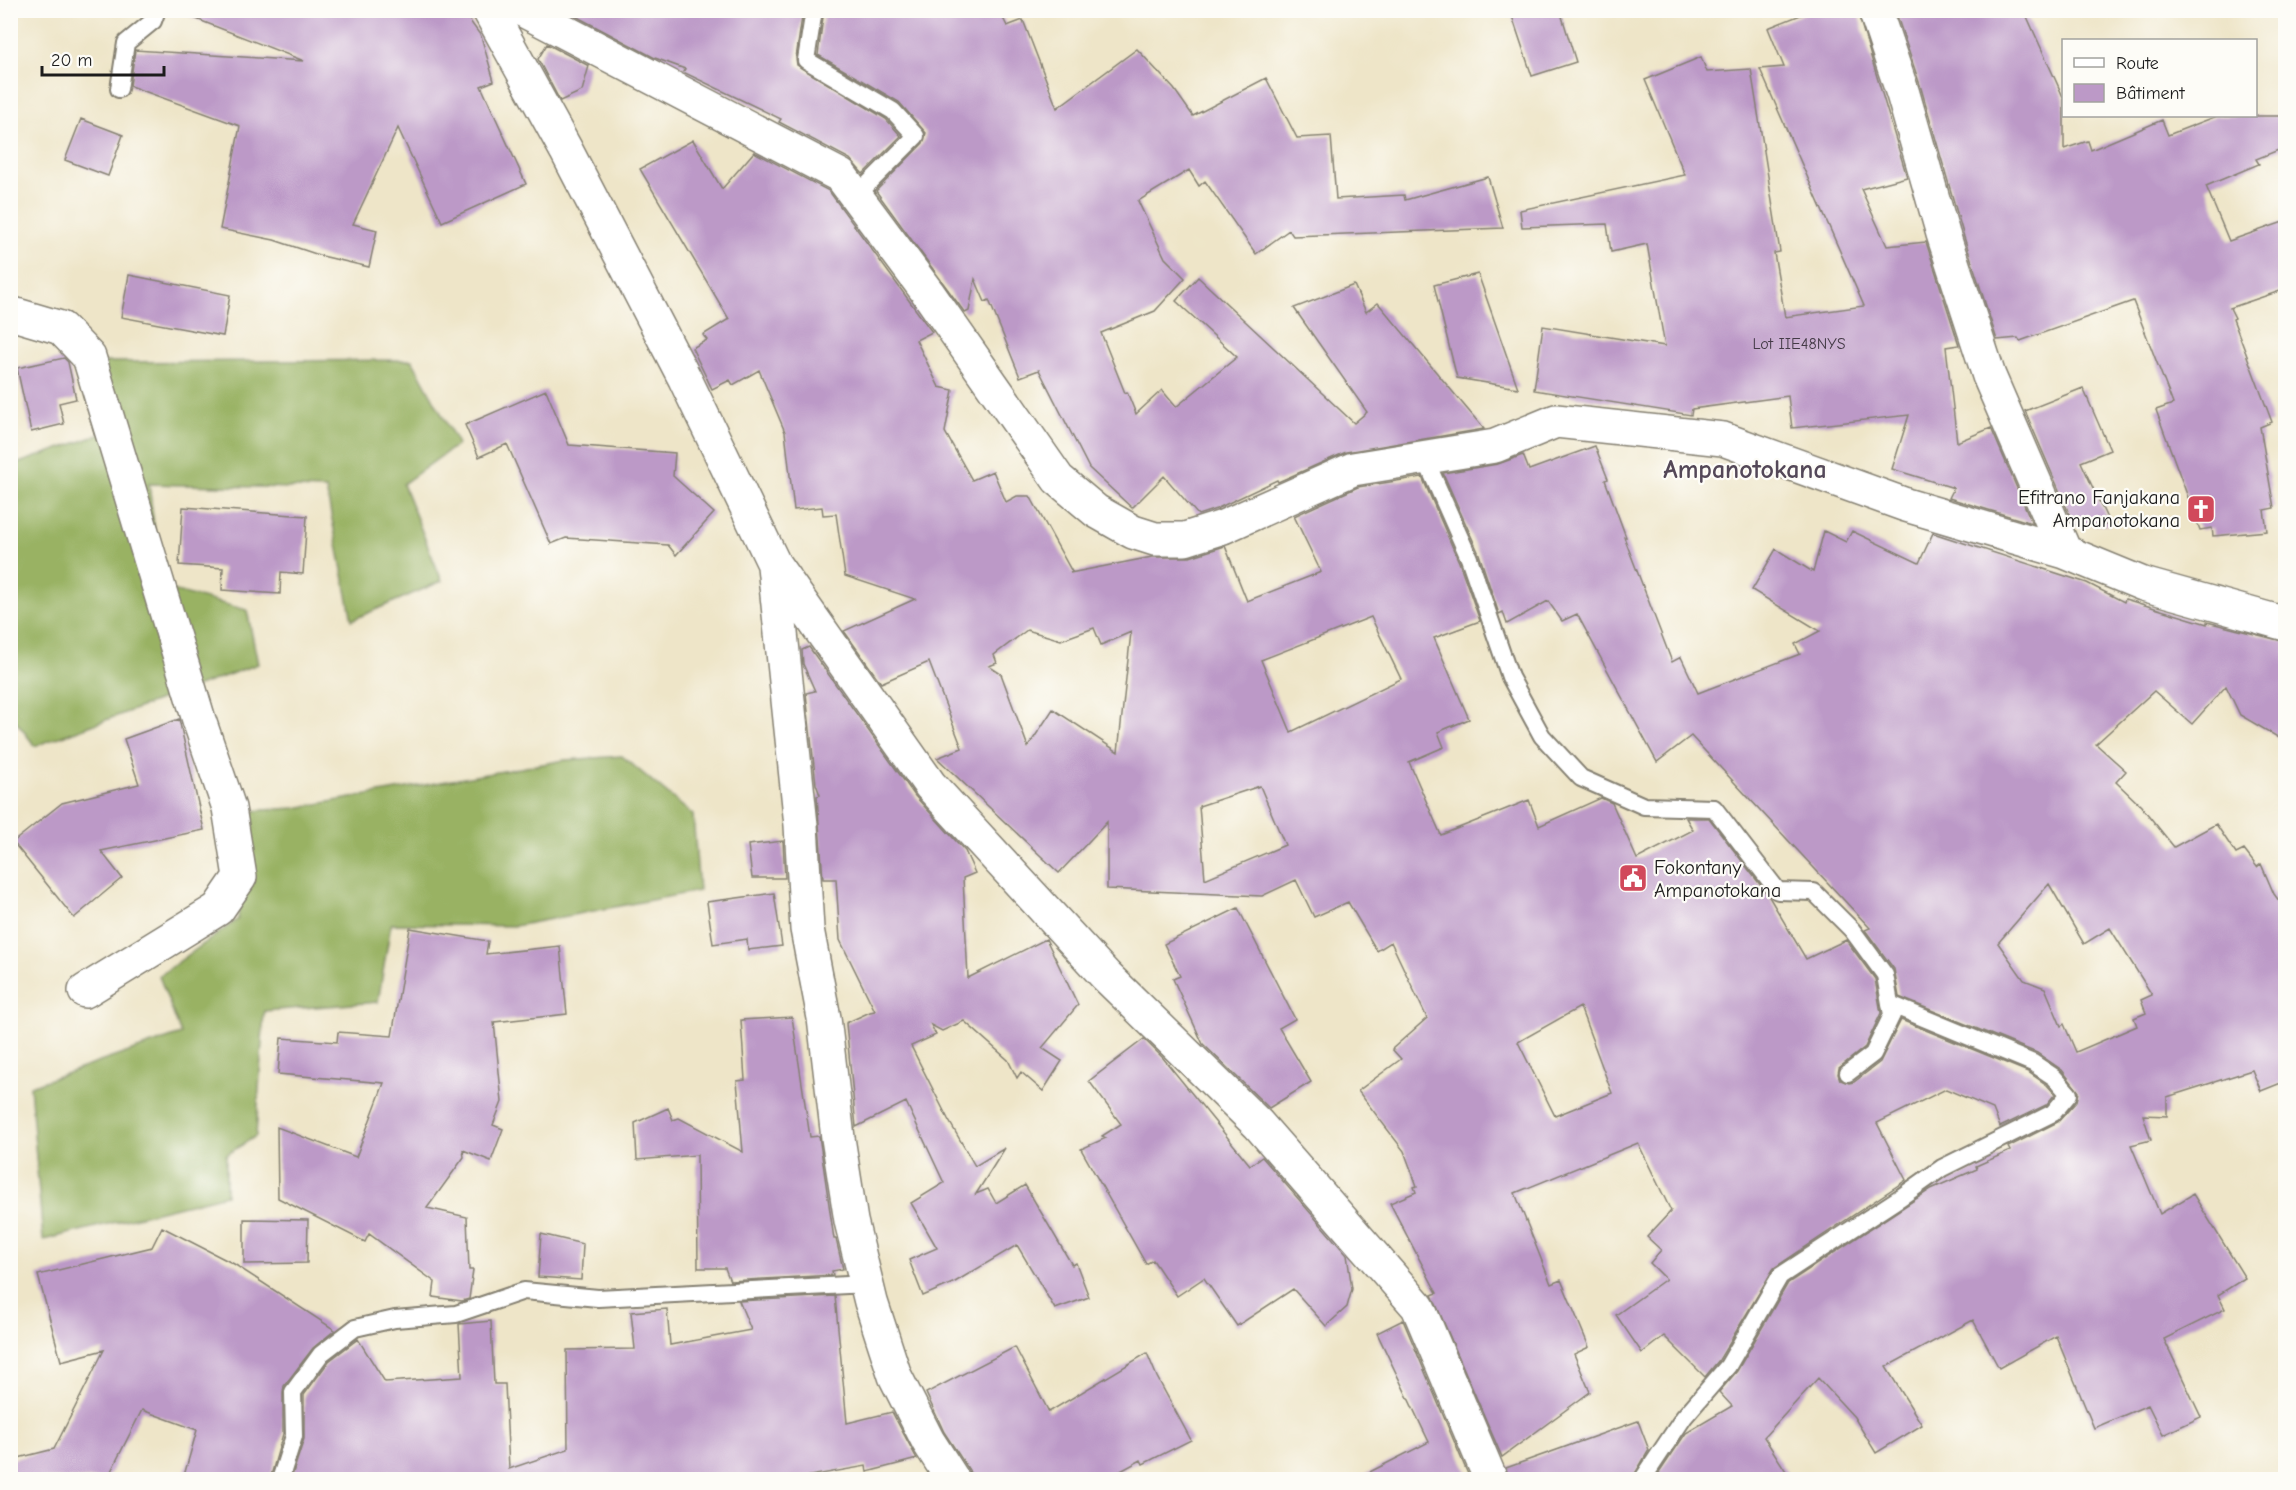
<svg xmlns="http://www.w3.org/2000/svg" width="2296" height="1490" font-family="'Comic Neue',sans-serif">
<rect width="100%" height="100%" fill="#fdfcf7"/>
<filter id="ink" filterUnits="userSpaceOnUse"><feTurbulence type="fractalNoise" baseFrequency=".0167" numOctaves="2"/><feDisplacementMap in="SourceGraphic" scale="12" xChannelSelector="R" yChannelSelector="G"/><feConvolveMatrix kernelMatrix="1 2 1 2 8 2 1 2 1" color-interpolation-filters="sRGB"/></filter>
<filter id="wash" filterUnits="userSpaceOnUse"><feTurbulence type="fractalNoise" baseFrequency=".008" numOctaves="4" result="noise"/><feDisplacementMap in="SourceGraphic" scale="24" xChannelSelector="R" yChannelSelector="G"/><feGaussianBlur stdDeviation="1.35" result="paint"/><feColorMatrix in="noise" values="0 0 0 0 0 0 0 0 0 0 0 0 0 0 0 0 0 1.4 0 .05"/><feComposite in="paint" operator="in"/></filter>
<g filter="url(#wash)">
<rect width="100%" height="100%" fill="#eee5c8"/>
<path fill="#99b264" stroke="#5a6740" stroke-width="1.5" d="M412 360 458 444 403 484 442 581 352 620 326 489 149 484 161 587 247 610 258 664 35 746 11 715 10 466 102 434 105 362Z
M622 756 693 815 699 891 515 926 391 924 378 1002 264 1011 256 1136 226 1155V1195L43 1240 30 1086 181 1034 159 976 238 919 248 811 295 808 565 760Z"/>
<g id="blocks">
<path fill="#bc99c7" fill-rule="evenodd" d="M182 10H462L481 36 494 81 481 86 526 184 442 222 398 128 353 224 377 230 369 267 322 256 274 240 220 229 240 126 130 86 135 50 304 61 181 13Z
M564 10H803L796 58 797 65 886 119 901 136 863 174 850 159 779 122 781 119 683 72 685 69 655 58Z
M824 10H999L1007 26 1023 20 1057 108 1137 49 1174 89 1193 116 1266 78 1297 138 1331 136 1336 199 1404 195 1405 200 1488 177 1503 228 1293 236 1289 230 1256 254 1205 181 1199 186 1189 170 1138 201 1165 258 1185 278 1155 311 1101 333 1125 393 1127 392 1136 414 1162 390 1176 407 1237 357 1176 301 1198 277 1354 423 1367 412 1294 308 1354 285 1366 312 1378 303 1484 429 1346 452 1278 482 1277 480 1216 509 1198 515 1164 476 1132 508 1089 468 1039 370 1020 377 989 300 985 302 975 279 969 311 965 313 876 191 923 143 926 133 899 102 818 55Z
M1510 10H1560L1576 62 1532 76Z
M1813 10H1857L1907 177 1861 189 1887 246 1926 242 1959 345 1946 347 1957 442 1991 428 2032 523 1949 498 1954 488 1892 469 1909 415 1792 428 1788 396 1692 409 1691 415 1534 390 1543 326 1665 346 1647 244 1611 252 1607 224 1522 227 1520 210 1685 175 1645 80 1701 57 1707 72 1751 69 1780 252 1774 253 1785 317 1864 306 1760 69 1784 67 1768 28Z
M1895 10H2024L2064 99V149L2088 141 2091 150 2162 120 2168 135 2217 116H2286V147L2256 159 2259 164 2206 186 2229 241 2286 221V289L2230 308 2235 318 2233 319 2272 422 2260 427 2274 508 2264 510 2267 531 2213 536 2212 528 2200 530 2156 410 2173 404 2133 301 2020 341 2018 338 1997 340 1964 237 1921 88Z
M547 44 589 66 582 91 560 101 538 59Z
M81 119 123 135 108 176 65 160Z
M693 140 722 189 754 152 829 191 932 332 916 340 939 387 953 390 945 432 972 480 993 471 1006 502 1017 496H1030L1072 572 1070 573 1152 557H1190L1225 546 1247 601 1321 572 1294 516 1358 487 1422 477 1459 562 1480 621 1434 638 1469 719 1438 732 1444 747 1409 762 1441 835 1529 800 1539 826 1601 798 1612 803 1637 859 1693 830 1686 818H1709L1768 895 1806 959 1846 940 1875 979 1881 1013 1865 1047 1839 1068 1838 1074 1840 1080 1849 1083 1854 1082 1880 1062 1901 1020 2028 1072 2047 1085 2055 1094 2046 1105 2000 1127 1993 1109 1946 1089 1877 1123 1906 1180 1774 1268 1719 1360 1705 1377 1664 1336 1642 1353 1616 1315 1666 1279 1650 1263 1661 1250 1647 1237 1671 1211 1638 1143 1515 1193 1551 1284 1561 1280 1589 1347 1574 1354 1590 1392 1502 1457 1432 1295 1437 1293 1390 1203 1416 1192 1414 1187 1417 1186 1404 1151 1358 1091 1401 1059 1392 1049 1427 1018 1391 942 1377 951 1348 902 1314 917 1296 880 1262 896 1107 889V822L1059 873 937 758 962 748 929 662 881 683 844 631 915 599 845 576 836 514 823 515 822 507 794 510 785 432 759 370 733 385 730 380 712 389 692 348 707 340 703 335 729 319 640 169ZM1371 617 1401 679 1291 732 1261 660ZM1094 628 1101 645 1131 632 1118 752 1053 709 1028 747 1001 674 989 666 997 663 994 655 1027 630 1061 640ZM1260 786 1285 845 1205 879 1199 806ZM1580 1007 1612 1093 1555 1116 1518 1042Z
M1478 274 1518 388 1457 378 1434 285Z
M129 275 230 295 223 336 121 317Z
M64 358 68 362 76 399 59 403 64 424 31 432 17 368Z
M2083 388 2110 450 2081 462 2110 525H2074L2026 413 2025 411Z
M546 390 569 445 675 453 673 476 714 513 676 555 668 545 566 538 551 544 507 444 479 457 465 425Z
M1595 446 1608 479 1605 480 1626 537H1624L1672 662 1681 657 1698 693 1800 654 1795 644 1820 631 1752 590 1776 549 1813 572 1824 531 1846 542 1852 531 1919 563 1933 533 2087 583 2124 602 2125 599 2207 624V622L2286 642V742L2240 715 2226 686 2192 724 2154 691 2096 744 2126 771 2116 782 2141 806 2174 847 2216 824 2236 854 2244 850 2257 867 2261 864 2274 894 2286 910V1081L2261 1091 2252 1070 2167 1097V1116L2143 1115 2151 1140 2131 1145 2160 1214 2193 1194 2245 1278 2218 1295 2225 1309 2164 1339 2201 1417 2163 1435 2148 1405 2094 1428 2056 1336 1999 1368 1973 1320 1886 1367 1922 1425 1876 1453 1854 1417 1818 1378 1764 1437 1791 1479H1655L1686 1433 1732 1406 1719 1392 1737 1371 1788 1283 1931 1189 1977 1169 1976 1166 2010 1151 2008 1147 2058 1122 2077 1101 2079 1092 2062 1070 2037 1053 1899 997 1894 969 1865 930 1870 928 1691 736 1657 762 1577 614 1562 621 1548 601 1507 624 1503 612 1499 614 1479 554 1443 473 1498 464 1523 455 1529 470ZM2049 884 2084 944 2110 928 2152 995 2141 1000 2146 1013 2134 1018 2137 1026 2076 1052 2064 1024 2061 1026 2045 988 2024 980 1998 943Z
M183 507 307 516 303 574 281 572 280 594 222 590 223 568 179 565Z
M809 647 915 796 965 851 975 873 963 878 968 978 1046 939 1078 1005 1042 1048 1062 1061 1043 1091 1021 1072 1017 1078 1008 1060 964 1021 942 1031 931 1025 936 1035 911 1046 948 1119 975 1166 1005 1148 976 1194 988 1189 996 1203 1025 1185 1072 1265 1076 1263 1089 1297 1055 1309 1017 1245 955 1282 923 1296 909 1260 937 1248 911 1203 944 1183 906 1102 856 1127 846 1023 870 1012 875 1011 840 940 836 879H823L817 796 820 795 816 784 806 693 815 691 803 664 802 650Z
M179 719 204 830 101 851 122 878 74 918 13 842 62 803 139 784 124 739Z
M783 841 785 878H752L748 845Z
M774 893 782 946 748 950 747 939 713 944 707 902Z
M1238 908 1295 1019 1279 1028 1311 1082 1269 1108 1203 1044 1173 979 1180 976 1164 944Z
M410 928 488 941 486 954 560 946 567 1014 494 1022 502 1102 493 1125 503 1129 491 1161 463 1150 464 1157 427 1208 467 1217 469 1270H473L469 1299 462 1301 433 1297 435 1282 369 1234 365 1242 278 1198 277 1127 356 1157 384 1083 278 1074 281 1038 337 1042 338 1032 392 1036Z
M792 1017 810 1137 819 1136 834 1239H836L843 1269 832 1271 833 1275 730 1281 725 1268H698L697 1155 637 1160 635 1123 668 1108 673 1120 679 1118 743 1152 737 1081 745 1080 741 1020Z
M1144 1039 1163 1058 1250 1165 1262 1157 1347 1255 1352 1289 1347 1307 1326 1326 1293 1289 1237 1326 1204 1278 1177 1296 1153 1260 1146 1264 1081 1149 1106 1138 1102 1136 1121 1124 1089 1081Z
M244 1219 308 1220 307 1263 244 1264Z
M162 1227 234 1264 335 1330 313 1348 284 1386 283 1392V1434L270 1479H183L197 1430 142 1410 107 1479H10V1460L54 1449 104 1350 61 1361 38 1275 152 1247Z
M541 1234 583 1244 581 1280 538 1277Z
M835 1296 847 1423 892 1412 917 1459 867 1472 866 1466 793 1479H291L304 1439V1395L329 1361 358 1339 385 1382 462 1377 459 1324 491 1321 494 1384H505L509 1469 568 1449 567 1350 635 1349 631 1312 667 1309 670 1345 751 1330 739 1301Z
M1403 1320 1470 1479H1356L1429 1442 1377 1333Z
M1015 1347 1049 1412 1147 1353 1157 1377 1191 1440 1143 1464 1141 1460 1106 1479H972L969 1470 944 1432 926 1393Z
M1638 1421 1649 1450 1632 1479H1509L1506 1468Z"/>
</g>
</g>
<g filter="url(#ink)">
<use href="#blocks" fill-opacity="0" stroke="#858072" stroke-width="1.5"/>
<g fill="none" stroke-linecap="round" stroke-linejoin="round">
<g stroke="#858072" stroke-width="20">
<path id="lane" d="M814 10 806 60 893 111 916 136 856 196
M119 89 126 43 153 21 157 10
M1424 456 1469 558 1510 677 1542 736 1581 778 1644 806 1714 808 1778 891 1814 892 1852 930 1885 975 1892 1015 1873 1054 1848 1073
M280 1480 294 1436 293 1392 321 1354 355 1328 395 1319 456 1314 524 1291 598 1298 867 1284
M1642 1480 1684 1417 1728 1366 1780 1276 1901 1197 1942 1168 2053 1113 2069 1094 2054 1077 2033 1063 1890 1004"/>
</g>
<g stroke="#858072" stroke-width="36">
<path id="street" d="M489 10 566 150 685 379 774 564 930 785 1106 976 1258 1124 1418 1307 1491 1480
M523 10 841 176 928 293 1058 479 1096 511 1133 532 1155 539H1185L1223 527 1353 469 1495 446 1556 421 1723 439 1906 505 2065 552
M1875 10 1903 94 1943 234 1989 376 2065 552 2143 584 2286 624
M10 313 61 328 89 357 199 720 229 808 240 877 218 909 85 991
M774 566 801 825 807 929 824 1018 838 1138 851 1221 871 1302 895 1376 928 1441 953 1480"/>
</g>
<use href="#lane" stroke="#fff" stroke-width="16"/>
<use href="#street" stroke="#fff" stroke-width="33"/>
</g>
</g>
<defs>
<g id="church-square" transform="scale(1.5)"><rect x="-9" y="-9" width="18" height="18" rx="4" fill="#d1495b" stroke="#fdfcf7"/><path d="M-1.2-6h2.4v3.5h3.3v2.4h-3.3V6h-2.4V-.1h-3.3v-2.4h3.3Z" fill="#fff"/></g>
<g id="civic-square" transform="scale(1.5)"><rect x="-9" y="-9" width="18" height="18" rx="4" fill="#d1495b" stroke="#fdfcf7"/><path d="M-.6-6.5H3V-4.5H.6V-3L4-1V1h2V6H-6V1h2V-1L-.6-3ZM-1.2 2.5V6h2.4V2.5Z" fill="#fff"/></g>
</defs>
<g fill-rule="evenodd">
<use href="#church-square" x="2201" y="509"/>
<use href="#civic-square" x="1633" y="878"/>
</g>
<g text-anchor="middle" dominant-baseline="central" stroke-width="4.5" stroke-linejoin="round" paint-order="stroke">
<g font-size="16" fill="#443b47">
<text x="1799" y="344">Lot IIE48NYS</text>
</g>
<g font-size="20" fill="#1c1c1c" stroke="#fdfcf7" text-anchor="end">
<text x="2180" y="497">Efitrano Fanjakana<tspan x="2180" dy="23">Ampanotokana</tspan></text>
<text x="1654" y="867" text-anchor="start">Fokontany<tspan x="1654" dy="23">Ampanotokana</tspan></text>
</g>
<g font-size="26" font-weight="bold" fill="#544858" stroke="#fdfcf7">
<text x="1745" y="470">Ampanotokana</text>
</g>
</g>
<rect width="2296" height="1490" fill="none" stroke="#fdfcf7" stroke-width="36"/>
<rect x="2062" y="39" width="195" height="78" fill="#fdfcf7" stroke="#a3a29f" stroke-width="1.5"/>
<rect x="2074" y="58" width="30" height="9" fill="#ffffff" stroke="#a3a29f" stroke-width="1.5"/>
<text x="2116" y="69" font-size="18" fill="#1c1c1c">Route</text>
<rect x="2074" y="84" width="30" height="18" fill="#bc99c7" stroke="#a3a29f" stroke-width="1.5"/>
<text x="2116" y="99" font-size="18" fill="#1c1c1c">Bâtiment</text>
<path d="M42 66v9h122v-9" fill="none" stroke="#1c1c1c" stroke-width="3"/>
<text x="51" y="66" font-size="18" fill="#1c1c1c" stroke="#fdfcf7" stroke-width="4.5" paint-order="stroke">20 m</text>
</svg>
